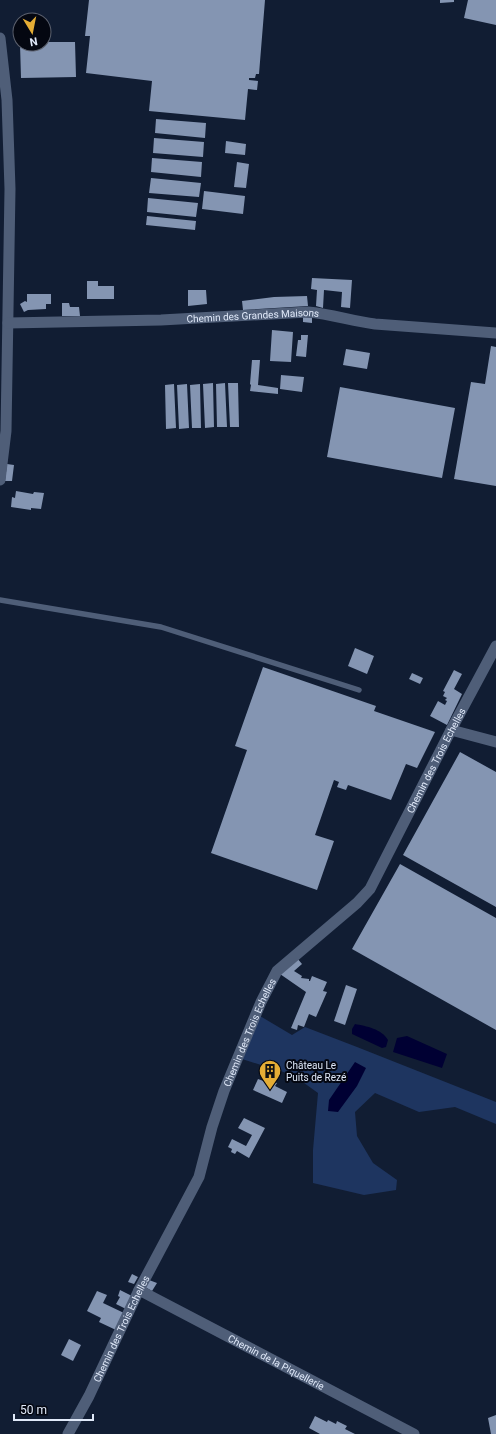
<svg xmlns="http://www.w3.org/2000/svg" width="496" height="1434" font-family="Roboto,sans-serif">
<rect width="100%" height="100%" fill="#111d33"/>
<path fill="#1e3560" d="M260 1016 292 1035 305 1027 357 1047 496 1102V1124L455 1107 419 1112 375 1093 355 1112 357 1136 373 1163 397 1180 396 1190 364 1195 313 1183V1150L318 1093 293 1075 242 1059Z"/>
<path fill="#003" d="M355 1024C366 1026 382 1029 388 1040L386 1047 382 1048 352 1034V1029Z
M407 1036 447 1054 442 1068 393 1052 397 1038Z
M355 1062 366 1068 357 1086 338 1112 328 1111 329 1100Z"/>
<path fill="#8495b2" d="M89 0H265L259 74H256L255 78H249V80L258 81 257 90 248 89 245 120 149 111 152 81 86 73 90 36H85Z
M440 0H454V2L440 3Z
M468 0H496V25L464 18Z
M44 42H75L76 77 21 78 20 44H44Z
M156 119 206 123 205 138 155 133Z
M154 138 204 142 203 157 153 153Z
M226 141 246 144 245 155 225 153Z
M152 158 202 162 201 177 151 172Z
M237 162 249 164 246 188 234 187Z
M151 178 201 183 199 197 149 193Z
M204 191 245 196 243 214 202 209Z
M148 198 198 203 196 217 147 212Z
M147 216 196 221 195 230 146 225Z
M312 278 352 280 350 308 341 307 342 292 324 290 323 308 316 306 317 290 311 289Z
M87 281H98V286H114V299H87Z
M188 290H206L207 304 188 306Z
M27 294H51V304H46V309L28 310 24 312 20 304 25 301 27 302Z
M307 296 308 306 243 310 242 301 274 297Z
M62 303H69L70 307H79L80 316H62Z
M303 317 312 318V323L303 322Z
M272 330 293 332 291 362 270 361Z
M301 335H308L306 357 296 356 298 340H301Z
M491 346 496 347V486L454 479 471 382 485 384Z
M346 349 370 353 367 369 343 365Z
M252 360H260L258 385 278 388V394L250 391 251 385 250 384Z
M281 375 304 377 302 392 280 389Z
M213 383 214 427 205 428 203 384Z
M225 383 227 427H217L216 384Z
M228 383H238L239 427H230Z
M174 384 176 428 166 429 165 385Z
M187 384 189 428 179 429 177 385Z
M200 384 201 428H192L190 385Z
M340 387 455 408 442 478 327 457Z
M7 464 14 465 12 481H5Z
M16 491 33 494 34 492 44 493 41 509 31 508V510L11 507 12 497 15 498Z
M355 648 374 656 367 674 348 666Z
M263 667 376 706 374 711 435 732 417 768 406 764 391 800 348 785 346 790 337 787 339 782 334 780 315 835 334 841 317 890 211 853 247 750 235 746Z
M454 670 462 674 454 689 462 694 447 725 430 716 438 701 445 705 447 701 445 700 447 698 443 696 445 692 443 691Z
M412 673 423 678 420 684 409 679Z
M460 752 496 772V907L403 855Z
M400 864 496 918V1030L352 949Z
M297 958 302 964 294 971 302 976 301 978 309 979V981H310L312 976 327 982 323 991 327 992 316 1017 309 1014 304 1027 298 1025 297 1030 291 1028 306 992 280 974Z
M346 985 357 989 345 1025 334 1021Z
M258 1079 269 1083 270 1080 277 1083 275 1086 287 1092 282 1103 253 1090Z
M244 1118 265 1128 249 1158 237 1151 235 1154 231 1152 232 1149 228 1147 232 1139 246 1146 252 1135 238 1128Z
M132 1274 138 1277 134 1284 128 1282Z
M149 1280 157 1283 152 1291 145 1287Z
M120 1290 132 1296 126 1309 116 1304 120 1297 118 1296Z
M97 1291 107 1295 103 1303 124 1313 116 1330 99 1322 101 1318 87 1311Z
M69 1339 81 1345 73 1361 61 1355Z
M496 1415V1434H491L488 1418Z
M315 1416 327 1422 328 1420 336 1424 337 1421 347 1426 345 1429 355 1434H320L309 1428Z"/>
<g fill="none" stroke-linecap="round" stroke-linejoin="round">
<path stroke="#4f5e78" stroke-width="5.5" d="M0 600 161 627 359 690"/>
<g stroke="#4f5e78" stroke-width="11">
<path d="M0 38 7 100 10 189 6 431 0 480"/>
<path id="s1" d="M8 323 161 320 308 312C331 314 352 321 375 324L496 333"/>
<path d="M451 730 496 742"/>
<path id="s2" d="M139 1290 414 1434"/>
<path id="s3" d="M68 1434 89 1396 139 1290 199 1177 212 1127 224 1091 261 1002 277 971 357 903 370 889 451 730 496 646"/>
</g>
</g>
<defs>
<g id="building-pin" transform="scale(1.15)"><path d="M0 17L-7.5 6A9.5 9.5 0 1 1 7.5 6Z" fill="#e5ad35" stroke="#040711"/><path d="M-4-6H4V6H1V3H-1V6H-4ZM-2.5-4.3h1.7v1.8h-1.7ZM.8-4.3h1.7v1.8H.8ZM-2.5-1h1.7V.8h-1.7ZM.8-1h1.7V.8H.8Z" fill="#111"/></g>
</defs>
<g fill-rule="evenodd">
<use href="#building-pin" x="270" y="1071"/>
</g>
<g text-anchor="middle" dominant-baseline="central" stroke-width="4" stroke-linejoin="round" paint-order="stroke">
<g font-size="10" fill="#e0e9f9" stroke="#040711">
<text stroke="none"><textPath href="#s1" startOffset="245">Chemin des Grandes Maisons</textPath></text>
<text stroke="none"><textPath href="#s3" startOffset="778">Chemin des Trois Echelles</textPath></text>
<text stroke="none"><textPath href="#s3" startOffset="442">Chemin des Trois Echelles</textPath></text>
<text stroke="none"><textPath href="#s3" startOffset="118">Chemin des Trois Echelles</textPath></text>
<text stroke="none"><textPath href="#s2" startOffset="155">Chemin de la Piquellerie</textPath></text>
</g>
<g font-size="10" fill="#e0e9f9" stroke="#040711" text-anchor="start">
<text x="286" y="1065">Château Le<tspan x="286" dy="12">Puits de Rezé</tspan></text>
</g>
</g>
<g transform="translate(32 32) rotate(170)"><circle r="19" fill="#040711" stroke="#5c616e"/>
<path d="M0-3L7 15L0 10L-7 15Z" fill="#e5ad35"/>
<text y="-6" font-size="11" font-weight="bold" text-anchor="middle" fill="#e0e9f9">N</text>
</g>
<path d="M14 1414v6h79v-6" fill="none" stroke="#e0e9f9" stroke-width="2"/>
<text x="20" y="1414" font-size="12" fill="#e0e9f9" stroke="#040711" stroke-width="3" paint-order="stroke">50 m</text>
</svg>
